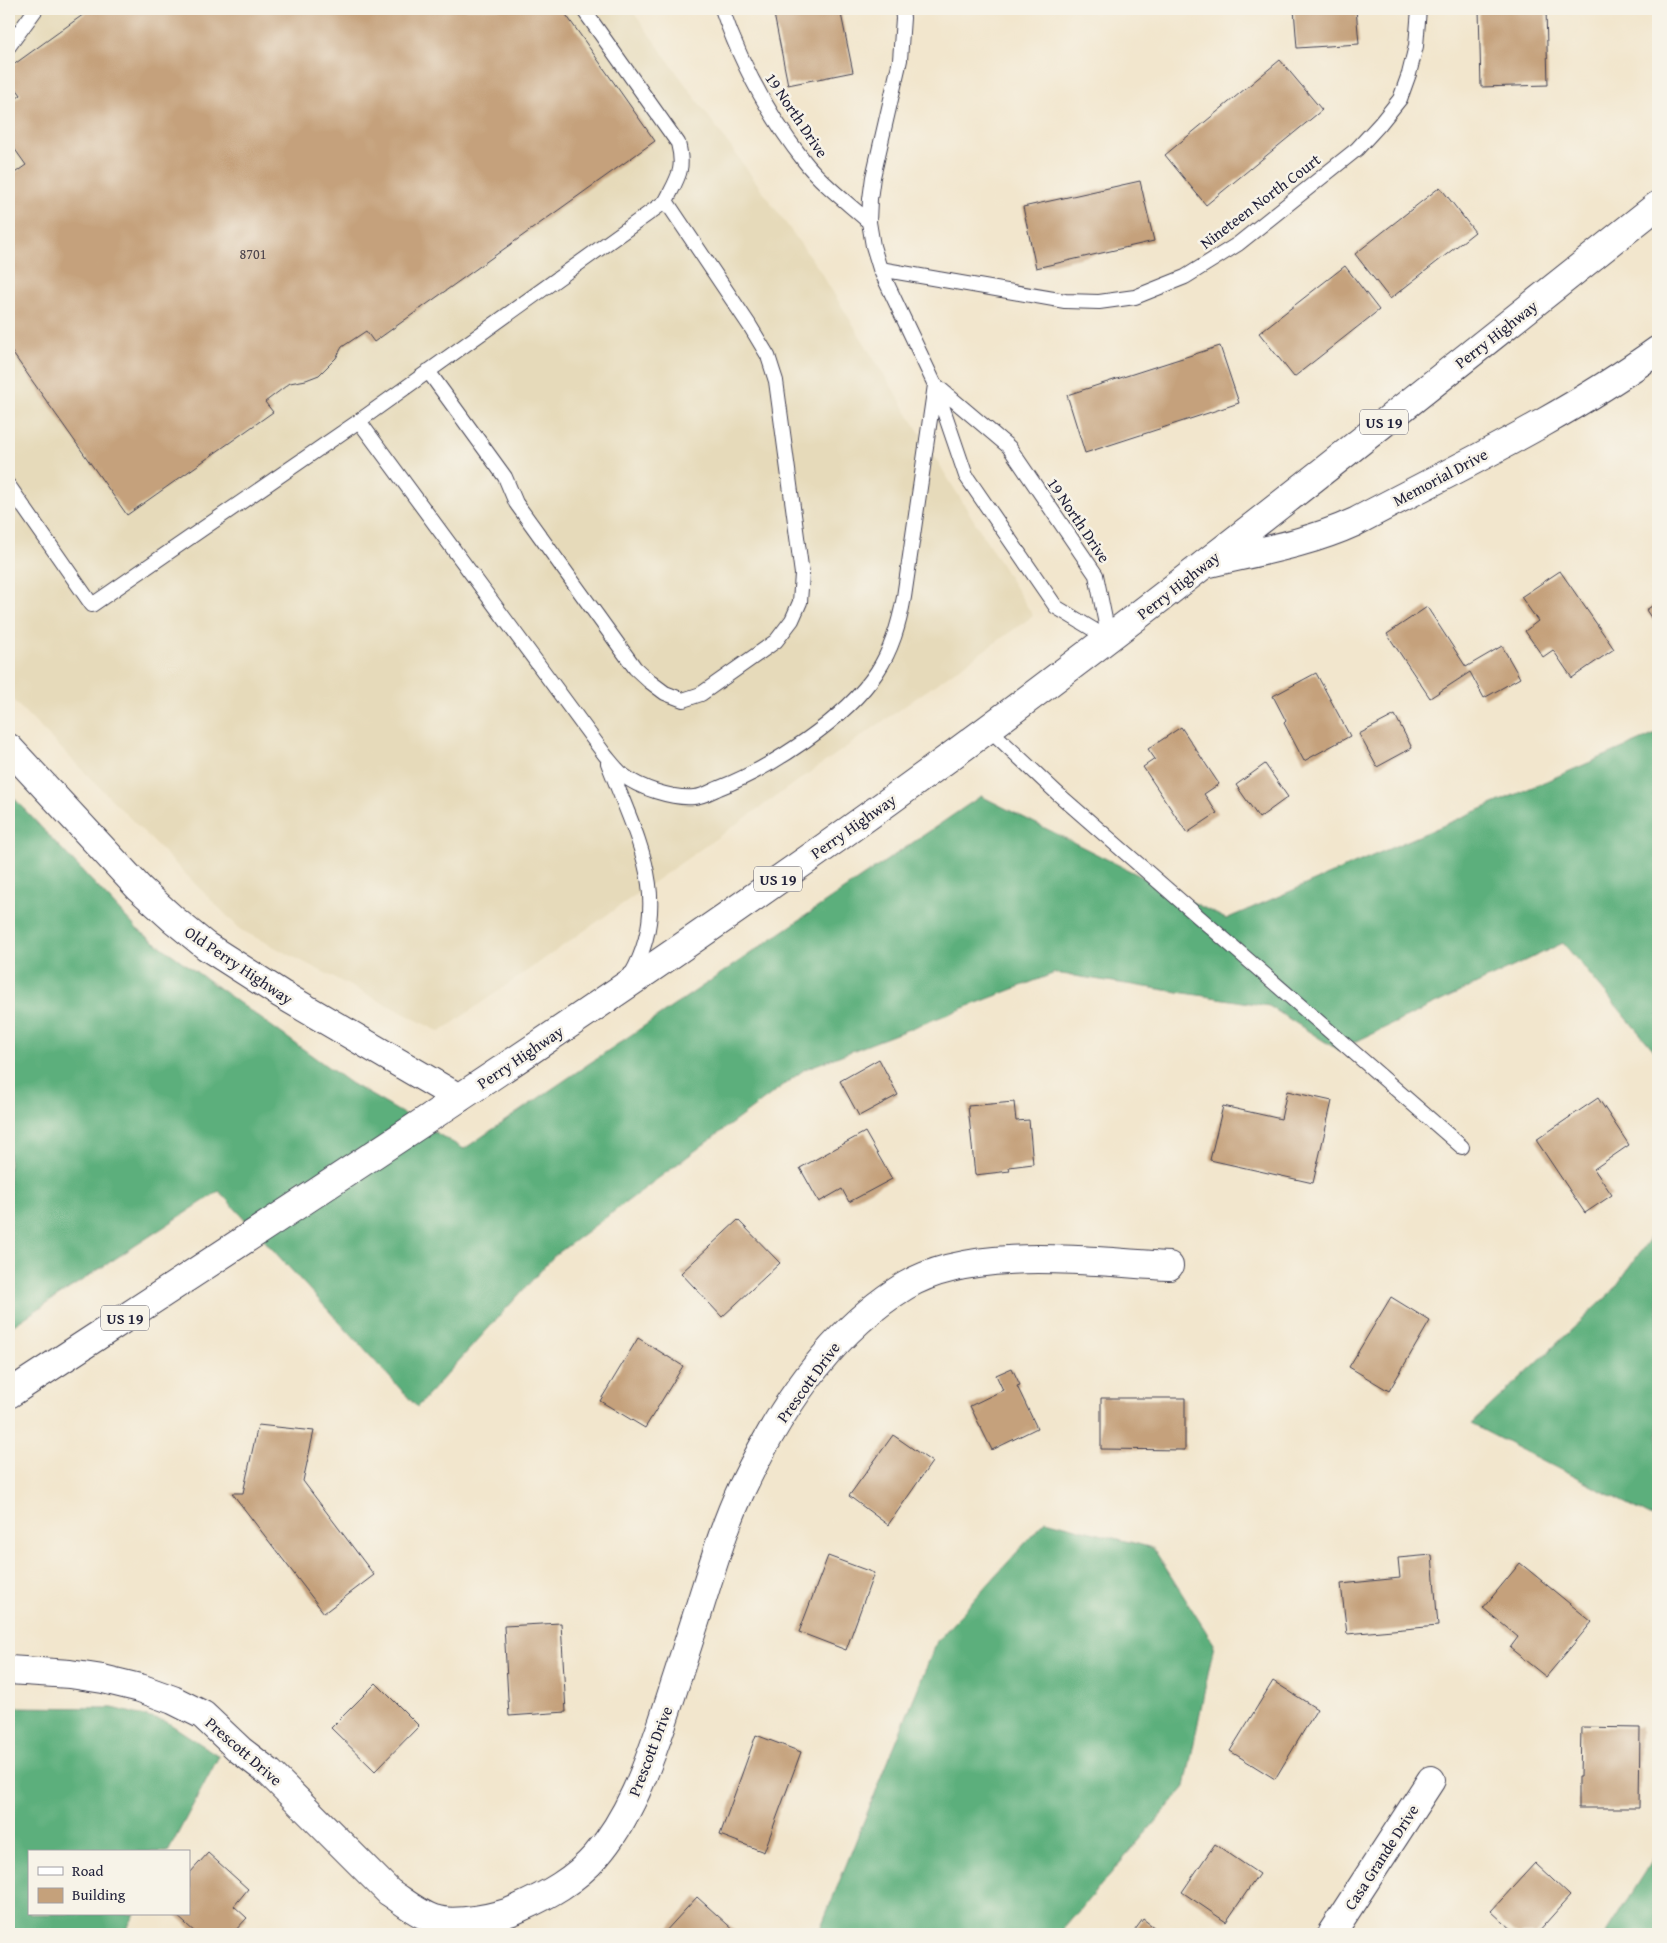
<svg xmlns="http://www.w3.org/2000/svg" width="1667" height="1943" font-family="'Gentium Book Plus',serif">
<rect width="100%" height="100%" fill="#f7f3e8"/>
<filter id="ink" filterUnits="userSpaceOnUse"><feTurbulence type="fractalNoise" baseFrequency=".02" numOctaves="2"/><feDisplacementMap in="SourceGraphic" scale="10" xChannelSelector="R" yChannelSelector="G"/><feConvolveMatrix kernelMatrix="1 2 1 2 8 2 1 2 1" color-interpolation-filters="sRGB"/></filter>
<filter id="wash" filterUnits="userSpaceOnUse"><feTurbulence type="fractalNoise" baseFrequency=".0096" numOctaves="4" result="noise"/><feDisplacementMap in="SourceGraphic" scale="20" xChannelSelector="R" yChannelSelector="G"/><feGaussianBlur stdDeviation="1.12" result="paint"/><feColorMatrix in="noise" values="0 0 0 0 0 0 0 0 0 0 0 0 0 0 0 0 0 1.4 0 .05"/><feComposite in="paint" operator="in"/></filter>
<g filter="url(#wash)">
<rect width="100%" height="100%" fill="#f2e6cd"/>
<path fill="#e6daba" d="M9 9H631L818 268 1033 616 440 1032 241 930 9 696Z"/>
<path fill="#5caf7c" stroke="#3f685c" d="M1658 733V1055L1563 943 1338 1050 1269 1006 1055 973 805 1069 554 1256 417 1407 219 1191 9 1328V793L137 929 350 1083 464 1149 981 796 1226 919Z
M1658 1227V1520L1471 1424 1612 1292Z
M1046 1520 1153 1548 1214 1644 1185 1787 1059 1934H818L937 1641Z
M9 1707 113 1708 167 1722 219 1756 168 1852H29V1914H135L124 1934H9Z
M1658 1851V1934H1605Z"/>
<g id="blocks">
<path fill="#c5a17b" d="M91 9H562L655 141 374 342 366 331 342 347 336 358 319 375 306 380 290 383 265 402 273 412 127 515 9 348V177L26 165 9 141V104L21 95 9 79V68Z
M773 9H840L853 72 788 85Z
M1294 9H1356L1359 44 1297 48Z
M1479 9H1546L1548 85 1481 87Z
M1280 60 1322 110 1206 205 1165 155Z
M1140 181 1154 241 1036 268 1023 207Z
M1440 187 1475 232 1390 299 1355 254Z
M1345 266 1379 310 1294 377 1259 333Z
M1220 346 1239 403 1085 453 1067 395Z
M1560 571 1614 649 1572 678 1553 650 1543 657 1525 631 1538 621 1521 597Z
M1658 602V628L1646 610Z
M1427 607 1466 667 1502 646 1520 678 1484 698 1470 672 1430 698 1387 634Z
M1316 673 1350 736 1304 761 1284 723 1286 721 1273 696Z
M1395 715 1412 748 1377 767 1359 734Z
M1181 727 1219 784 1204 794 1217 813 1187 833 1143 767 1155 759 1148 749Z
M1265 764 1288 797 1259 818 1236 785Z
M879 1059 898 1095 859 1116 840 1081Z
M1287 1091 1332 1101 1313 1183 1210 1160 1223 1106 1281 1119Z
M1598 1098 1629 1145 1594 1169 1612 1195 1585 1213 1536 1140Z
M1014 1102 1016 1121 1029 1120 1033 1164 1009 1167 1010 1171 975 1175 968 1106Z
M865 1132 892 1179 849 1202 842 1189 819 1202 800 1168Z
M738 1220 780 1263 722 1317 681 1273Z
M1391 1297 1430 1321 1389 1391 1349 1367Z
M638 1338 683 1366 645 1428 600 1401Z
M1012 1368 1020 1385 1017 1386 1037 1428 992 1450 970 1406 1003 1390 996 1375Z
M1101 1398H1185V1450L1101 1449Z
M258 1425 314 1431 303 1481 374 1575 324 1613 232 1493H243Z
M893 1435 932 1462 888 1525 849 1496Z
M1432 1555 1438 1626 1347 1634 1341 1584 1400 1578 1398 1558Z
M828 1556 874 1573 846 1650 799 1632Z
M1520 1563 1592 1622 1546 1677 1510 1648 1518 1637 1483 1608Z
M561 1623 566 1712 509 1716 504 1626Z
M1273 1681 1317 1709 1275 1779 1230 1751Z
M376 1683 419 1726 375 1771 331 1728Z
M1581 1727 1640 1728 1639 1808H1578V1777H1580Z
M756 1735 801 1752 764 1852 720 1835Z
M1215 1844 1259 1874 1226 1922 1182 1892Z
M208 1853 248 1889 234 1906 247 1918 232 1934H197L175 1914H189V1874Z
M1535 1863 1570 1896 1536 1934H1516L1491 1911Z
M697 1897 737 1933 736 1934H663Z
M1143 1919 1163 1934H1132Z"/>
</g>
</g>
<g filter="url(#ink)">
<use href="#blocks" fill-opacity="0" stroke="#413f51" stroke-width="1"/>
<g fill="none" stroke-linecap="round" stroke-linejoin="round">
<g stroke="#413f51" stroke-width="16">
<path id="lane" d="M722 9C741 64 769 116 805 162 823 185 848 203 869 222
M902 9 903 18 900 60 873 177 870 199 869 222 873 246 880 269 935 385 966 476 1056 607 1109 639
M9 46 36 9
M880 269 1065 301 1099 302 1135 297 1185 277 1238 244 1357 149 1380 124 1400 99 1409 74 1416 46 1419 9
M428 371 505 477 516 503 635 668 649 681 665 693 683 700 701 694 776 641 792 620 800 602 802 574 776 381 768 356 750 326 666 201
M937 386 1009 447 1096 575 1109 639
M359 421 605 755C611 762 616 769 623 775 639 788 673 799 694 797 702 797 712 791 719 788 771 768 846 719 877 672 892 649 899 625 904 597L935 385
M9 486 92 605 359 421 666 201C678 177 685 170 678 143L583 9
M988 728 1057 793 1462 1147
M608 763C636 837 674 899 631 975"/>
</g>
<g stroke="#413f51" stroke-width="30">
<path id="street" d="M1205 564C1256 552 1307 544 1355 522 1457 468 1564 418 1658 350
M9 1670 70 1674 103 1679 140 1688 173 1700 203 1715 240 1750 270 1773 389 1892C403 1901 418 1914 434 1919 454 1926 501 1917 519 1908 548 1895 575 1880 596 1856 629 1818 647 1768 663 1721 677 1678 691 1635 704 1593 715 1558 726 1522 742 1488 779 1410 830 1332 905 1286 973 1245 1092 1262 1169 1266
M1331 1934 1431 1780"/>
</g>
<g stroke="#413f51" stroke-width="30">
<path id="secondary" d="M9 748 139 888 173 919 206 946 281 994 459 1098"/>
</g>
<g stroke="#413f51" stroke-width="30">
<path id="primary" d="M9 1394C319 1191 632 989 932 770 1180 589 1418 395 1658 205"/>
</g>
<use href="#lane" stroke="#fff" stroke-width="14"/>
<use href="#street" stroke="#fff" stroke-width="28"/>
<use href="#secondary" stroke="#fff" stroke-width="28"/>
<use href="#primary" stroke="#fff" stroke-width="28"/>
</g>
</g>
<g text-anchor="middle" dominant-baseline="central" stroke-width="5" stroke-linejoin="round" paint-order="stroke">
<g font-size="14" fill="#4b424b">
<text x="253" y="254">8701</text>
</g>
<g fill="#f7f3e8" stroke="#62616f" stroke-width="1">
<rect x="1360" y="409.5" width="48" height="25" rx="4"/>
<rect x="754" y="866.5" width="48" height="25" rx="4"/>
<rect x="101" y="1305.5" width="48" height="25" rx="4"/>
</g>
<g font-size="15" font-weight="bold" fill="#22223b">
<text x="1384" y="422">US 19</text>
<text x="778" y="879">US 19</text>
<text x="125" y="1318">US 19</text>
</g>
<g font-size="16" fill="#22223b" stroke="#f7f3e8">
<text transform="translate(797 115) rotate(56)">19 North Drive</text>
<text transform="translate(1260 201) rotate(-37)">Nineteen North Court</text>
<text transform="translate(1496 334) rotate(-38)">Perry Highway</text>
<text transform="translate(1440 477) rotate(-28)">Memorial Drive</text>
<text transform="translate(1079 520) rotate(56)">19 North Drive</text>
<text transform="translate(1178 585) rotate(-38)">Perry Highway</text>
<text transform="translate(853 826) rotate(-35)">Perry Highway</text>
<text transform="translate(239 965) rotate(34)">Old Perry Highway</text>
<text transform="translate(520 1057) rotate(-34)">Perry Highway</text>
<text transform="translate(808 1382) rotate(-54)">Prescott Drive</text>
<text transform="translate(244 1751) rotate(41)">Prescott Drive</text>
<text transform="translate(650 1751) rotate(-69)">Prescott Drive</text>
<text transform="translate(1381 1857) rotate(-57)">Casa Grande Drive</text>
</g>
</g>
<rect width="1667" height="1943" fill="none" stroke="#f7f3e8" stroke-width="30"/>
<rect x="28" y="1850" width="162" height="65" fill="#f7f3e8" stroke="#a29fa3"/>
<rect x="38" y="1867" width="25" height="8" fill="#ffffff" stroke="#a29fa3"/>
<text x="72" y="1876" font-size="15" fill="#22223b">Road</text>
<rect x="38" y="1888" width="25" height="15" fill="#c5a17b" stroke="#a29fa3"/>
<text x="72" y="1900" font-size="15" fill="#22223b">Building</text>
</svg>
